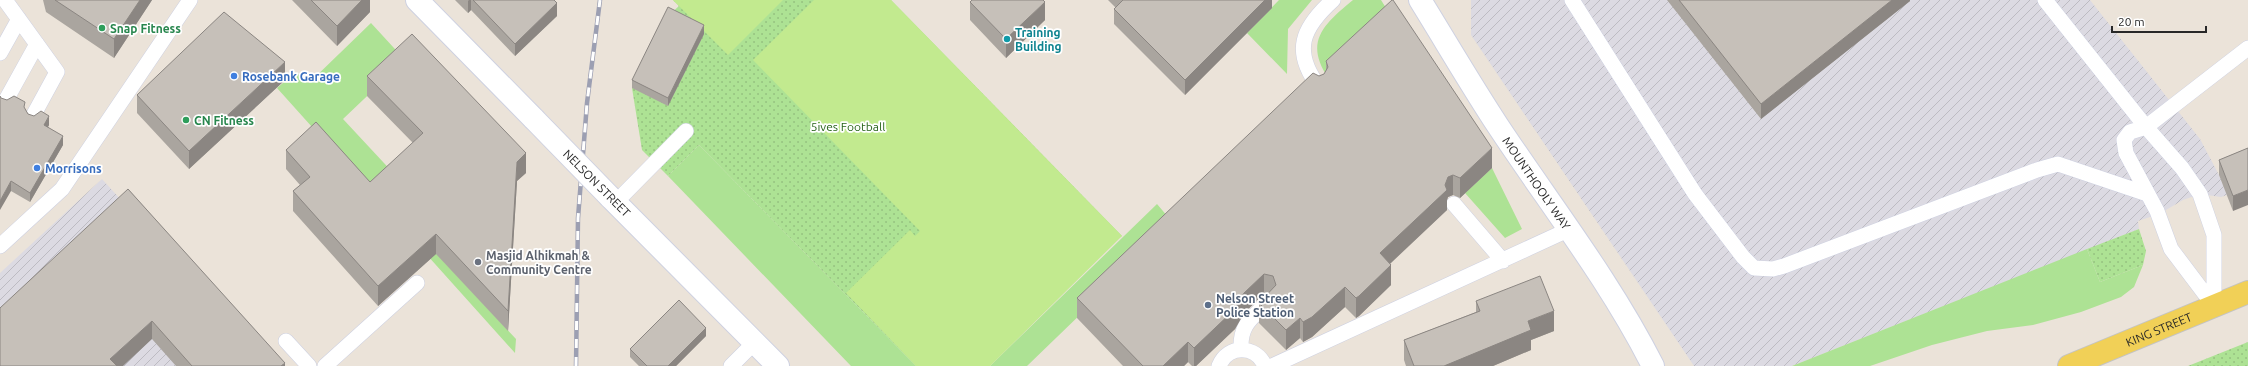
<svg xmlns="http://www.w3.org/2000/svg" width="2248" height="366" font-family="Ubuntu,sans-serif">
<defs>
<pattern id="industrial-furrows" width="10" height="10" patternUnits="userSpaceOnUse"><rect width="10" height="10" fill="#dcdae2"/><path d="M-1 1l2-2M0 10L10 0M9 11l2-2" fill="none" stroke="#bdbbc2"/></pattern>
<pattern id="park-dots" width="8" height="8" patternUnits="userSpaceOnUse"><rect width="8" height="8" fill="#ade294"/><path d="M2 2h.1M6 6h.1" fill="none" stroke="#95c280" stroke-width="1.8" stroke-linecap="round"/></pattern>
</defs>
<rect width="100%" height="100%" fill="#ebe3d9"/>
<path fill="url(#industrial-furrows)" d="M1471 0H2090L2200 139 2219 175 2227 195 2221 197 2200 194 2183 200 2159 214 2138 221 2139 229 1792 366H1694L1471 35Z
M102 179 205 292 271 366H0V273Z"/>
<path fill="#ade294" d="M1279 0H1312L1288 29 1287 74 1247 33Z
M1353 0H1381L1393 19 1329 79C1303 42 1324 24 1353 0Z
M371 23 405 60 343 119 397 177 380 193 516 339 515 353 277 88 296 72 309 83Z
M699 145 916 366H851L668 176Z
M1492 168 1522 229 1505 238 1465 193Z
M1157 204 1174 224 1027 366H990Z
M2087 249 2100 282 2143 265 2134 287 2121 297 2081 312 2033 325 1987 331 1932 345 1870 366H1792Z"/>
<path fill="url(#park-dots)" d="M673 0H891L1122 236 916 366 699 145 668 176 642 150 632 88 668 16 679 6Z
M2139 229 2146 251 2143 265 2100 282 2087 249Z
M2248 342V366H2188Z"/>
<path fill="#c2ea8f" d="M673 0H783L728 55Z
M814 0H891L1122 236 990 366H916L846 293 910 230 915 236 920 231 753 60Z"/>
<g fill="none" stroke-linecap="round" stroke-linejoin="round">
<g stroke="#ced1e1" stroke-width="16">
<path id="service" d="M5 0 57 72 33 116
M1572 0 1695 194 1743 257 1754 268 1773 269 1784 266 2037 170 2058 164 2147 194
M2045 0 2146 127 2182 168 2200 194 2214 235V306
M0 53 19 19
M1319 87C1292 51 1302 28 1333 0
M6 100 37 44
M616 202 686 131
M1454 204 1503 261
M0 246 62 189 190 0
M2214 306 2171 249 2157 211 2126 153 2124 140 2130 132 2146 127 2248 48
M286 341 309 366
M1241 349C1240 325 1251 319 1267 303
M325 366 417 283
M731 366 755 342
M1219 366C1228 344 1256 345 1265 366
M1272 366 1570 229"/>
</g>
<g stroke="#ced1e1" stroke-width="24">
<path id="minor" d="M417 0 534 119
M610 197 778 366"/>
</g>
<g stroke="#ced1e1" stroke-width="24">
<g id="secondary">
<path id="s1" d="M1420 0C1446 42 1471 85 1498 126 1551 206 1610 281 1653 366"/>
</g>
</g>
<g stroke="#c3c3c3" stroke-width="24">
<g id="primary">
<path id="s2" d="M2069 366 2248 292"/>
</g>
</g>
<use href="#service" stroke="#fff" stroke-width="15"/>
<use href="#minor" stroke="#fff" stroke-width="22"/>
<use href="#secondary" stroke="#fff" stroke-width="22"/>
<use href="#primary" stroke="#f1d057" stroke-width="22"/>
<g stroke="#9c9fb2" stroke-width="4.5">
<path id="rail" d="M576 366 578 218 587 103 600 0"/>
</g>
<use href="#rail" stroke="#fff" stroke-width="3" stroke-dasharray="9" stroke-linecap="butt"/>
<g stroke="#ced1e1" stroke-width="24" stroke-linecap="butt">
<path id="minor-bridge" d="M534 119 610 197"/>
</g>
<use href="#minor-bridge" stroke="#fff" stroke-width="22"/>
</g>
<path fill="#aaa59f" d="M43 0H152L114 58 46 12Z
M292 0H370V12L337 46Z
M455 0H554L557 16 515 56 471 10 468 13Z
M1108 0H1272V8L1185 95 1114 24V9L1116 8Z
M1667 0H1910V1L1761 119Z
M970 2 1045 20 1006 58 970 20Z
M704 34 668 106 632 88V80Z
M1326 61 1492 168 1460 198 1453 195 1448 197 1447 200V210L1390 264 1391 285 1359 316 1356 318 1345 307 1312 337 1303 342 1300 338 1286 350 1259 323V303L1267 295 1264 294 1244 313 1235 329 1196 366H1192L1188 362 1184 366H1123L1077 318V298L1319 76 1324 74 1326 71Z
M367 76 526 173 517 181 508 331 436 254 378 306 293 211V191L300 185 286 169V150L370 182 413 143 367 96Z
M285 80 189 169 137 113V95Z
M1 98 25 109 28 114 49 125 48 127 63 145 30 202 11 191Z
M2248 148 2233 211 2219 175V160Z
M128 189 285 366H176L152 339Z
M1476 301 1554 331 1531 340V350L1493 366H1406L1404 360V340L1476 312Z
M706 336 676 366H639L630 357V349Z"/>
<path fill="#8b8682" d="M140 0H152L114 58V39Z
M362 0H370V12L337 46V26Z
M469 0H471V10L468 13V1Z
M1265 0H1272V8L1185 95V80Z
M1892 0H1910V1L1761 119V104Z
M1045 2V20L1006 58V39Z
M557 3V16L515 56V44Z
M704 25V34L668 106V98Z
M285 62V80L189 169V151Z
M49 116V125L44 134V125Z
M63 136V145L30 202V193Z
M1492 148V168L1460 198V178Z
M526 153V173L517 181 508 331V311L517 162Z
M1453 175V195L1448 197 1447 200V210L1380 273V253L1448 177Z
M11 181V191L0 210V201Z
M2248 190V205L2233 211V196Z
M436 234V254L378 306V286Z
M1391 265V285L1359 316 1356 318V298Z
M1264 274V294L1244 313 1235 329 1196 366H1194V348L1244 293Z
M1345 287V307L1312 337 1303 342V322Z
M1554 311V331L1531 340V350L1493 366H1444L1528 321Z
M1300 318V338L1286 350V330Z
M152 321V339L123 366H110V359Z
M706 328V336L676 366H668Z
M1188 342V362L1184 366H1163Z
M285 363V366H281Z"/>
<path fill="#c6c0b9" stroke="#8b8682" d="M55 0H140L114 39Z
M311 0H362L337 26Z
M473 0H554L557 3 515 44Z
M972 0H1043L1045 2 1006 39 970 2Z
M1123 0H1265L1185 80 1114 9Z
M1392 0H1393L1492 148 1460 178 1453 175 1448 177 1445 185 1447 190 1380 253 1391 265 1359 296 1356 298 1345 287 1312 317 1303 322 1300 318 1286 330 1259 303 1276 285 1273 276 1264 274 1244 293 1235 309 1194 348 1188 342 1163 366H1143L1077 298 1313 73 1319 76 1324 74 1328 67 1326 61Z
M1679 0H1892L1761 104Z
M668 7 704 25 668 98 632 80Z
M224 12 285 62 189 151 137 95Z
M412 34 526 153 517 162 508 311 436 234 378 286 293 191 310 177 286 150 316 122 370 182 423 133 367 76Z
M0 96 1 98 7 100 14 96 25 102 24 107 28 114 34 116 41 111 49 116 44 125 63 136 30 193 11 181 0 201Z
M2248 148V190L2233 196 2219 160Z
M128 189 285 363 281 366H192L152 321 110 359 117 366H0V308Z
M1540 276 1554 311 1528 321 1531 330 1444 366H1414L1404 340 1480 311 1476 301Z
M679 300 706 328 668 366H647L630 349Z"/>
<g fill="#2e9e5b" stroke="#fff" stroke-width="1.5">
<circle cx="102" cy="28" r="4"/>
<circle cx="186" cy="120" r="4"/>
</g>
<circle fill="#0f9aa8" stroke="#fff" stroke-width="1.5" cx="1007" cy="39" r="4"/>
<g fill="#3f7fe0" stroke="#fff" stroke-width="1.5">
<circle cx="234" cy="76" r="4"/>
<circle cx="37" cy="168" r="4"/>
</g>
<circle fill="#6b7280" stroke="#fff" stroke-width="1.5" cx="478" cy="262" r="4"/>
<circle fill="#5c6f8a" stroke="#fff" stroke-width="1.5" cx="1208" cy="305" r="4"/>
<g text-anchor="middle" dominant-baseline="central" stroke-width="3.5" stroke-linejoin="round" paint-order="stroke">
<g font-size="12" font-weight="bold" fill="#27864d" stroke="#fff" text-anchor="start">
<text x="110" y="28">Snap Fitness</text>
<text x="194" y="120">CN Fitness</text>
</g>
<g font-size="12" font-weight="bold" fill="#0d838f" stroke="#fff" text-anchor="start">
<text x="1015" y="32">Training<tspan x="1015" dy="14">Building</tspan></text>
</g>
<g font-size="12" font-weight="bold" fill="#366cbe" stroke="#fff" text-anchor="start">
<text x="242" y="76">Rosebank Garage</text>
<text x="45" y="168">Morrisons</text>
</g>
<g font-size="12" fill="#276419" stroke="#fff">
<text x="848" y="126">5ives Football</text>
</g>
<g font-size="12" fill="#282828" stroke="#fff">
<text stroke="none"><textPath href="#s1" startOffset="217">MOUNTHOOLY WAY</textPath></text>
<text transform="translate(597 183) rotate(45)">NELSON STREET</text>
<text stroke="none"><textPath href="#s2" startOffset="97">KING STREET</textPath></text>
</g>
<g font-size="12" font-weight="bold" fill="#5b616d" stroke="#fff" text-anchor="start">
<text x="486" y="255">Masjid Alhikmah &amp;<tspan x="486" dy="14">Community Centre</tspan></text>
</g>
<g font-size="12" font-weight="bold" fill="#4e5e75" stroke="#fff" text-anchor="start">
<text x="1216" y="298">Nelson Street<tspan x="1216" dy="14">Police Station</tspan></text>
</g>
</g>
<path d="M2112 26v6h94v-6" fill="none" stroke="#282828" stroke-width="2"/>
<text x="2118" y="26" font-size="12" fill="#282828" stroke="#ffffff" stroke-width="3" paint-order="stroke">20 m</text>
</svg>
